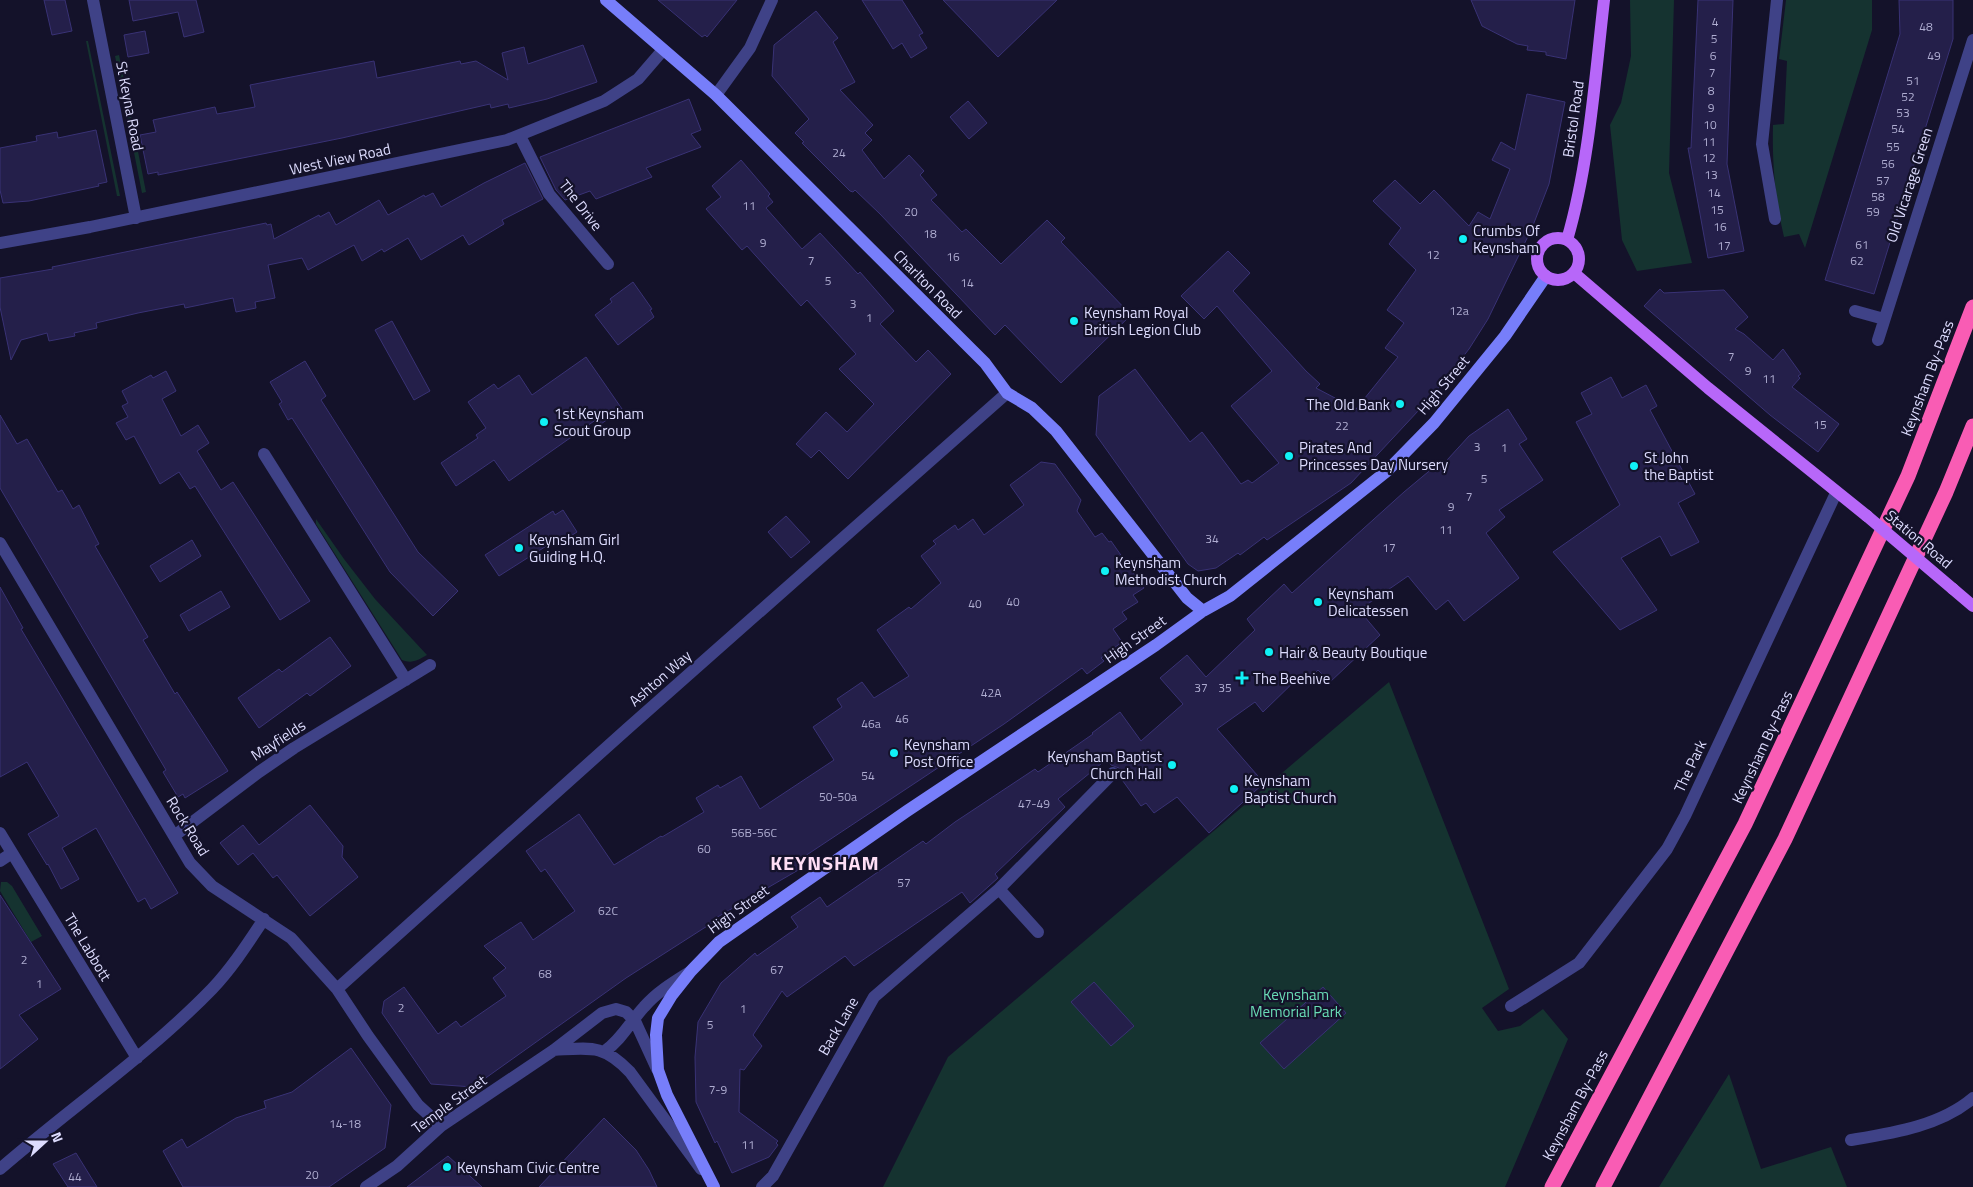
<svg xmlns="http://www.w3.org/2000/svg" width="1973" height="1187" font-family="'Titillium Web',sans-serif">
<rect width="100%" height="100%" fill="#14122a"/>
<path fill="#153330" d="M1630 0H1674L1669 173 1692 263 1637 271 1622 240 1610 125 1621 103 1631 56Z
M1786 0H1872V30L1805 248 1799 234 1784 237C1775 200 1772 162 1773 125L1784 124 1787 61 1779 59Z
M86 41H88L120 196H117Z
M119 55 146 192 142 193 115 56Z
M316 519 344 559 375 599 427 655C418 660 412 664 402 660L316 524Z
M1389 682 1509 989 1482 1008 1498 1031 1520 1026 1543 1009 1568 1039 1505 1187H883L948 1057Z
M1 882H7L12 886 42 936 31 942 0 891Z
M1729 1074 1761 1169 1831 1147 1847 1187H1659Z"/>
<path fill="#241f4a" stroke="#393275" d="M44 0H65L72 31 52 35Z
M129 0H196L204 32 184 37 178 12 133 21Z
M658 0H737L707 37 705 35 702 37Z
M862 0H902L923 33 919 35 927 48 911 58 902 43 893 49Z
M943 0H1057L998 57Z
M1471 0H1575L1566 59 1546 55V52L1527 50 1528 46 1517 44 1482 26Z
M1698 0H1733L1727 164 1744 251 1708 258 1688 148H1691Z
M1899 0H1953V39L1874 294 1825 280 1900 34Z
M816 11 838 38 833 42 855 82 840 90 873 125 865 133 872 140 862 150 884 179 909 155 924 171 920 175 937 195 931 200 962 232 966 229 1001 264 1047 220 1065 238 1061 242 1131 315 1061 383 1005 325 995 335 880 214 855 190 853 192 850 191 802 143 804 142 795 133 809 119 772 76 774 45Z
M145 31 149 53 128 57 124 35Z
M583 45 597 82 547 99 509 108 508 104 491 108 490 104 342 138 158 175V172L148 174 140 135 156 132 153 120 215 107 217 114 255 107 250 85 374 61 377 78 460 61 461 64 476 61 508 80 502 53 524 47 528 64Z
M1527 94 1565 102 1549 184 1532 228 1488 319 1469 349 1432 396 1351 483 1267 540 1264 537 1240 555 1238 553 1216 568 1198 571 1188 564 1096 435 1099 396 1135 369 1190 442 1202 432 1241 484 1248 480 1252 483 1279 463 1231 406 1272 371 1217 306 1204 319 1181 296 1228 251 1250 273 1233 291 1306 371 1320 384 1316 388 1356 409 1398 357 1385 348 1404 323 1387 310 1416 270 1389 244 1401 228 1373 201 1395 180 1420 204 1434 190 1469 226 1478 212 1490 219 1510 169 1492 160 1501 142 1515 150Z
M689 99 701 130 691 134 701 147 646 168 652 177 596 199 590 191 565 200 556 190 540 157Z
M968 101 987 123 969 139 950 117Z
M96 130 107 182 98 184 99 186 29 201 3 203 0 190V148L37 141 36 136 57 132 58 138Z
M741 160 770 194 768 196 773 202 766 208 802 249 820 233 858 274 860 272 894 311 880 324 916 362 928 350 951 374 848 479 819 450 811 458 796 444 826 412 847 432 874 404 839 369 856 354 807 300 801 306 747 246 742 250 706 209 721 197 712 186Z
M525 163 543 199 502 220 504 224 469 245 463 235 421 260 408 238 384 252 382 249 362 261 354 245 308 270 302 258 268 265 275 298 255 302 256 308 236 312 233 298 185 308 184 304 138 313 96 323 97 328 74 333 75 336 49 341 47 333 21 340 11 360 0 307V278L53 269 52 267 67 264 266 223 267 225 271 224 274 239 319 215 320 217 329 212 336 225 379 200 388 215 424 195 425 197 433 193 441 207 484 183Z
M633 282 652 309 650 310 654 317 618 345 595 315 612 302 610 299Z
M1660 289 1664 293 1724 290 1748 317 1735 329 1744 334 1773 360 1783 349 1801 374 1798 376 1800 378 1792 387 1839 424 1818 452 1770 415 1644 306Z
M392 321 430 391 414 400 375 330Z
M586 357 622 409 601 424 597 419 509 481 494 460 456 486 441 463 478 438 476 435 486 428 468 402 494 384 498 389 519 375 532 395Z
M305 361 326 396 321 400 418 552 458 591 433 616 390 572 292 418 288 420 279 404 282 402 270 382Z
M166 371 176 391 162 399 181 436 198 425 209 443 197 451 221 490 233 482 310 601 280 620 195 486 190 489 179 472 160 484 134 436 126 440 116 423 128 417 122 406 128 403 122 391 151 375 153 378Z
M1611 377 1622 398 1646 385 1657 406 1650 410 1695 494 1678 503 1699 542 1671 556 1660 536 1621 558 1657 610 1620 630 1553 552 1620 505 1576 422 1592 414 1581 393Z
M1508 409 1527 439 1519 444 1543 480 1499 510 1505 517 1486 533 1519 578 1464 621 1448 600 1436 610 1408 576 1359 610 1380 635 1330 682 1318 670 1308 680 1302 674 1263 712 1255 702 1217 729 1264 783 1209 833 1177 797 1154 813 1146 803 1141 806 1120 777 1121 771 1119 768 1111 765 1107 759 1058 799 1065 807 995 874 998 878 970 903 962 892 854 966 845 956 787 997 782 991 753 1035 762 1046 744 1070 740 1069 739 1112 778 1141 776 1143 778 1145 769 1157 732 1173 717 1141 715 1143 696 1102 695 1057 698 1022 721 983 755 953 757 956 798 927 791 917 820 897 827 907 923 841 926 844 955 822 1035 769 1038 772 1093 734 1092 733 1120 712 1141 741 1183 704 1160 678 1187 655 1206 677 1255 630 1247 619 1284 584 1292 593 1404 492 1434 467 1437 471 1469 436Z
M0 415 17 444 27 439 58 492 62 490 73 509 79 505 99 544 95 546 148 637 143 640 175 694 177 692 228 771 185 798 183 794 178 797 163 772 166 770 0 488Z
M1041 462 1055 464 1081 500 1077 511 1095 537 1102 533 1109 542 1111 541 1144 588 1133 595 1138 602 1122 612 1127 619 1113 629 1122 642 1101 658 1104 661 1087 674 1082 668 1004 724 796 862 800 869 714 919 715 921 626 978 473 1087 431 1084 382 1013 384 1001 404 987 438 1034 456 1021 461 1027 506 996 493 978 506 968 484 946 521 922 533 940 575 911 545 869 541 872 526 851 579 814 614 865 661 836 662 837 704 812 696 798 718 785 720 788 741 776 760 809 834 760 813 727 842 707 837 699 862 682 874 698 909 676 877 630 909 607 911 609 941 583 921 556 936 544 933 541 955 525 958 530 973 519 984 535 1024 505 1010 485Z
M563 510 577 532 561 542 559 538 499 576 485 555 553 511 555 515Z
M786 516 810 542 791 558 768 532Z
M192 540 201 556 160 582 150 566Z
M0 587 23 628 21 629 178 893 151 909 145 898 138 902 96 828 62 848 79 879 61 889 48 864 47 865 28 834 59 816 27 762 0 777Z
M221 591 230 607 189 631 180 615Z
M330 637 351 666 310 696 307 693 259 728 238 698 279 669 282 672Z
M310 805 343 846 342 857 358 877 310 916 277 875 273 878 253 853 238 865 220 843 243 825 259 845Z
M0 895 61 989 19 1015 38 1039 0 1069Z
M1094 982 1134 1026 1111 1046 1071 1002Z
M1323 987 1346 1013 1284 1069 1260 1043Z
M351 1048 391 1105 385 1148 329 1187H183L163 1151 182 1139 187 1148 236 1118 266 1108 264 1101 292 1092Z
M604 1118 636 1150 649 1170 657 1187H539Z
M76 1153 97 1187H68L53 1164Z
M448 1156 482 1187H407Z"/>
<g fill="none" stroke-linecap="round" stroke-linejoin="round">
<path stroke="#3f4287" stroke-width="12" d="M93 0 136 218
M716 95 750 48 772 0
M520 136 549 194 608 264
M1775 219 1762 144 1777 0
M0 243 90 227 507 140 604 101 638 79 663 50
M1855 311 1884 319
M1878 340 1973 40
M264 454 406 680
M0 543 190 863 212 886 291 938 337 989 368 1036 418 1105 441 1126
M0 833 137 1058
M174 836 259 772 294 748 430 665
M0 861 12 853
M999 889 1038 932
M337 989 627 729 1007 393
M1511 1006 1579 963 1667 849 1685 816 1836 493
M554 1050C591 1048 603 1044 630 1072L701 1169
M605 1051C622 1039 630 1022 644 1007 656 993 672 983 688 973
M1851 1140C1893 1133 1940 1126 1973 1098
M0 1169C69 1109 148 1055 212 989 232 968 248 943 264 919
M366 1187 397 1166 441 1126 554 1050 602 1013 616 1009 626 1012 635 1021 657 1069
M762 1187 773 1176 874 997 999 889 1113 773"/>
<path stroke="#777efa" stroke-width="12" d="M606 0 716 95 985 363 1007 393 1032 408 1056 431 1187 598 1203 611
M714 1187 667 1095 658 1070 656 1035 658 1018 672 995 691 971 719 942 907 811 1156 645 1203 611 1230 596 1387 471 1434 423 1505 336 1546 276"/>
<path stroke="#b767f9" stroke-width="12" d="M1537 259a21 21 0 1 1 42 0a21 21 0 1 1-42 0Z
M1567 240C1589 165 1595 78 1604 0
M1574 273 1708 388 1867 516
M1953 589 1973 606"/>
<path stroke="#f95cb4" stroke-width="15" d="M1552 1187 1745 824 1908 476 1973 307
M1603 1187 1785 839 1946 492 1973 426"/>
<path stroke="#b767f9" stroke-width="12" d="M1867 516 1953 589"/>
</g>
<g fill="#10f1f6" stroke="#14122a" stroke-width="2">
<circle cx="1463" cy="239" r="5"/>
<circle cx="1074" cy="321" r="5"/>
<circle cx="1400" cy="404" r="5"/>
<circle cx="544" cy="422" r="5"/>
<circle cx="1289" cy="456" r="5"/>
<circle cx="1634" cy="466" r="5"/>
<circle cx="519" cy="548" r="5"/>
<circle cx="1105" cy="571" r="5"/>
<circle cx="1318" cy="602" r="5"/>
<circle cx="1269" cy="652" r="5"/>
<path d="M1239.5 670.5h5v5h5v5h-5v5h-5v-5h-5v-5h5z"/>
<circle cx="894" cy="753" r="5"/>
<circle cx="1172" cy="765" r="5"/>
<circle cx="1234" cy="789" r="5"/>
<circle cx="447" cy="1167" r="5"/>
</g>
<g text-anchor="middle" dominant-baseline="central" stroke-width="4.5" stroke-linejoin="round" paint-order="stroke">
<g font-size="12" fill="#afadd1">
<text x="1715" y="21">4</text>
<text x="1926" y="26">48</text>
<text x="1714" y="38">5</text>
<text x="1713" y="55">6</text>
<text x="1934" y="55">49</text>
<text x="1712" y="72">7</text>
<text x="1913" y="80">51</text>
<text x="1711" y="90">8</text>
<text x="1908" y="96">52</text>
<text x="1711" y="107">9</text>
<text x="1903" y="112">53</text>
<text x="1710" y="124">10</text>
<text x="1898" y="128">54</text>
<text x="1709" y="141">11</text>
<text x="1893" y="146">55</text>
<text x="839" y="152">24</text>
<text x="1709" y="157">12</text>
<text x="1888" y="163">56</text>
<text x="1711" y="174">13</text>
<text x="1883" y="180">57</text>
<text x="1714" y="192">14</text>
<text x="1878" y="196">58</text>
<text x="749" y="205">11</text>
<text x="1717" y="209">15</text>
<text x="911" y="211">20</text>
<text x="1873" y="211">59</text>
<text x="1720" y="226">16</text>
<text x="930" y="233">18</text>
<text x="763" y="242">9</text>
<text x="1862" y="244">61</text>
<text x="1724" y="245">17</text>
<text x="1433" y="254">12</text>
<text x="953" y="256">16</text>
<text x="811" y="260">7</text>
<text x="1857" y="260">62</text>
<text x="828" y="280">5</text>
<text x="967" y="282">14</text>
<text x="853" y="303">3</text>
<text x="1459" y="310">12a</text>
<text x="869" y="317">1</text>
<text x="1731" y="356">7</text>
<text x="1748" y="370">9</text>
<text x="1769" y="378">11</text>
<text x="1820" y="424">15</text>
<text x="1342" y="425">22</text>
<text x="1477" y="446">3</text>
<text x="1504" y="447">1</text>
<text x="1484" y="478">5</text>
<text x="1469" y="496">7</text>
<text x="1451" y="506">9</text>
<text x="1446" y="529">11</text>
<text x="1212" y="538">34</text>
<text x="1389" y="547">17</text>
<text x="1013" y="601">40</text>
<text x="975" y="603">40</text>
<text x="1201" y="687">37</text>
<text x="1225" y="687">35</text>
<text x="991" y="692">42A</text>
<text x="902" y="718">46</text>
<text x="871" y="723">46a</text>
<text x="868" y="775">54</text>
<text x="838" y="796">50-50a</text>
<text x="1034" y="803">47-49</text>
<text x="754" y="832">56B-56C</text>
<text x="704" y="848">60</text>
<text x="904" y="882">57</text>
<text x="608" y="910">62C</text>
<text x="24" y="959">2</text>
<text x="777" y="969">67</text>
<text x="545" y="973">68</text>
<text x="39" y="983">1</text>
<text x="401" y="1007">2</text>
<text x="743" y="1008">1</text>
<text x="710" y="1024">5</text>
<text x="718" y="1089">7-9</text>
<text x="345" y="1123">14-18</text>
<text x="748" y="1144">11</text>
<text x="312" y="1174">20</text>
<text x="75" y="1176">44</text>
</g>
<g font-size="15" fill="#dddcfe" stroke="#14122a">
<text transform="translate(130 106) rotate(79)">St Keyna Road</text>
<text transform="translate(1573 119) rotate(-82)">Bristol Road</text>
<text transform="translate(340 159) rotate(-12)">West View Road</text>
<text transform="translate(1909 185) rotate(-72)">Old Vicarage Green</text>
<text transform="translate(581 205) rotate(52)">The Drive</text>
<text transform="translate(928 284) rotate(45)">Charlton Road</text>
<text transform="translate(1927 378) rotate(-69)">Keynsham By-Pass</text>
<text transform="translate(1443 385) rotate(-50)">High Street</text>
<text transform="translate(1919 539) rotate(40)">Station Road</text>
<text transform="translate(1135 639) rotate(-35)">High Street</text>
<text transform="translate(660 678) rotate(-41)">Ashton Way</text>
<text transform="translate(278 740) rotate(-33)">Mayfields</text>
<text transform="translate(1762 747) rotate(-65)">Keynsham By-Pass</text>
<text transform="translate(1690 766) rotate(-65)">The Park</text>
<text transform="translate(188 826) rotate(58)">Rock Road</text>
<text transform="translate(738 909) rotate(-36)">High Street</text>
<text transform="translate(88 947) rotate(59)">The Labbott</text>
<text transform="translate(838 1026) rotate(-60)">Back Lane</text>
<text transform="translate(449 1104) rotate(-36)">Temple Street</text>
<text transform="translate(1575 1105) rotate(-62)">Keynsham By-Pass</text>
</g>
<g font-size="15" fill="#dddcfe" stroke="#14122a" text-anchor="start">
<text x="1473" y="230">Crumbs Of<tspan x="1473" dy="17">Keynsham</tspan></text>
<text x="1084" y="312">Keynsham Royal<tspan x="1084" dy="17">British Legion Club</tspan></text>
<text x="1390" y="404" text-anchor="end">The Old Bank</text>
<text x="554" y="413">1st Keynsham<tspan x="554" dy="17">Scout Group</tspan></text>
<text x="1299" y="447">Pirates And<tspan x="1299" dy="17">Princesses Day Nursery</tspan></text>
<text x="1644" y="457">St John<tspan x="1644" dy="17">the Baptist</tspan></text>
<text x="529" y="539">Keynsham Girl<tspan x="529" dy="17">Guiding H.Q.</tspan></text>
<text x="1115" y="562">Keynsham<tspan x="1115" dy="17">Methodist Church</tspan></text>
<text x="1328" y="593">Keynsham<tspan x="1328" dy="17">Delicatessen</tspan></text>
<text x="1279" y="652">Hair &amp; Beauty Boutique</text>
<text x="1253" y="678">The Beehive</text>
<text x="904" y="744">Keynsham<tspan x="904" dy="17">Post Office</tspan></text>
<text x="1162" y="756" text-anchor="end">Keynsham Baptist<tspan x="1162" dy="17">Church Hall</tspan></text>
<text x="1244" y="780">Keynsham<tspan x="1244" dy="17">Baptist Church</tspan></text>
<text x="457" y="1167">Keynsham Civic Centre</text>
</g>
<g font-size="15" fill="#69dcb6" stroke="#14122a">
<text x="1296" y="994">Keynsham<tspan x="1296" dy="17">Memorial Park</tspan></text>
</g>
<g font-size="20" font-weight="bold" letter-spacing="1" fill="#fedef5" stroke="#14122a">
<text x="825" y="862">KEYNSHAM</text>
</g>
</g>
<g transform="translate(45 1142) rotate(69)" stroke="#14122a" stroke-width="4" paint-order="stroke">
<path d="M0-4L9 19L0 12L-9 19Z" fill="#dddcfe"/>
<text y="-8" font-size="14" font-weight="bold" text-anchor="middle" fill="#dddcfe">N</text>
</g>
</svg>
